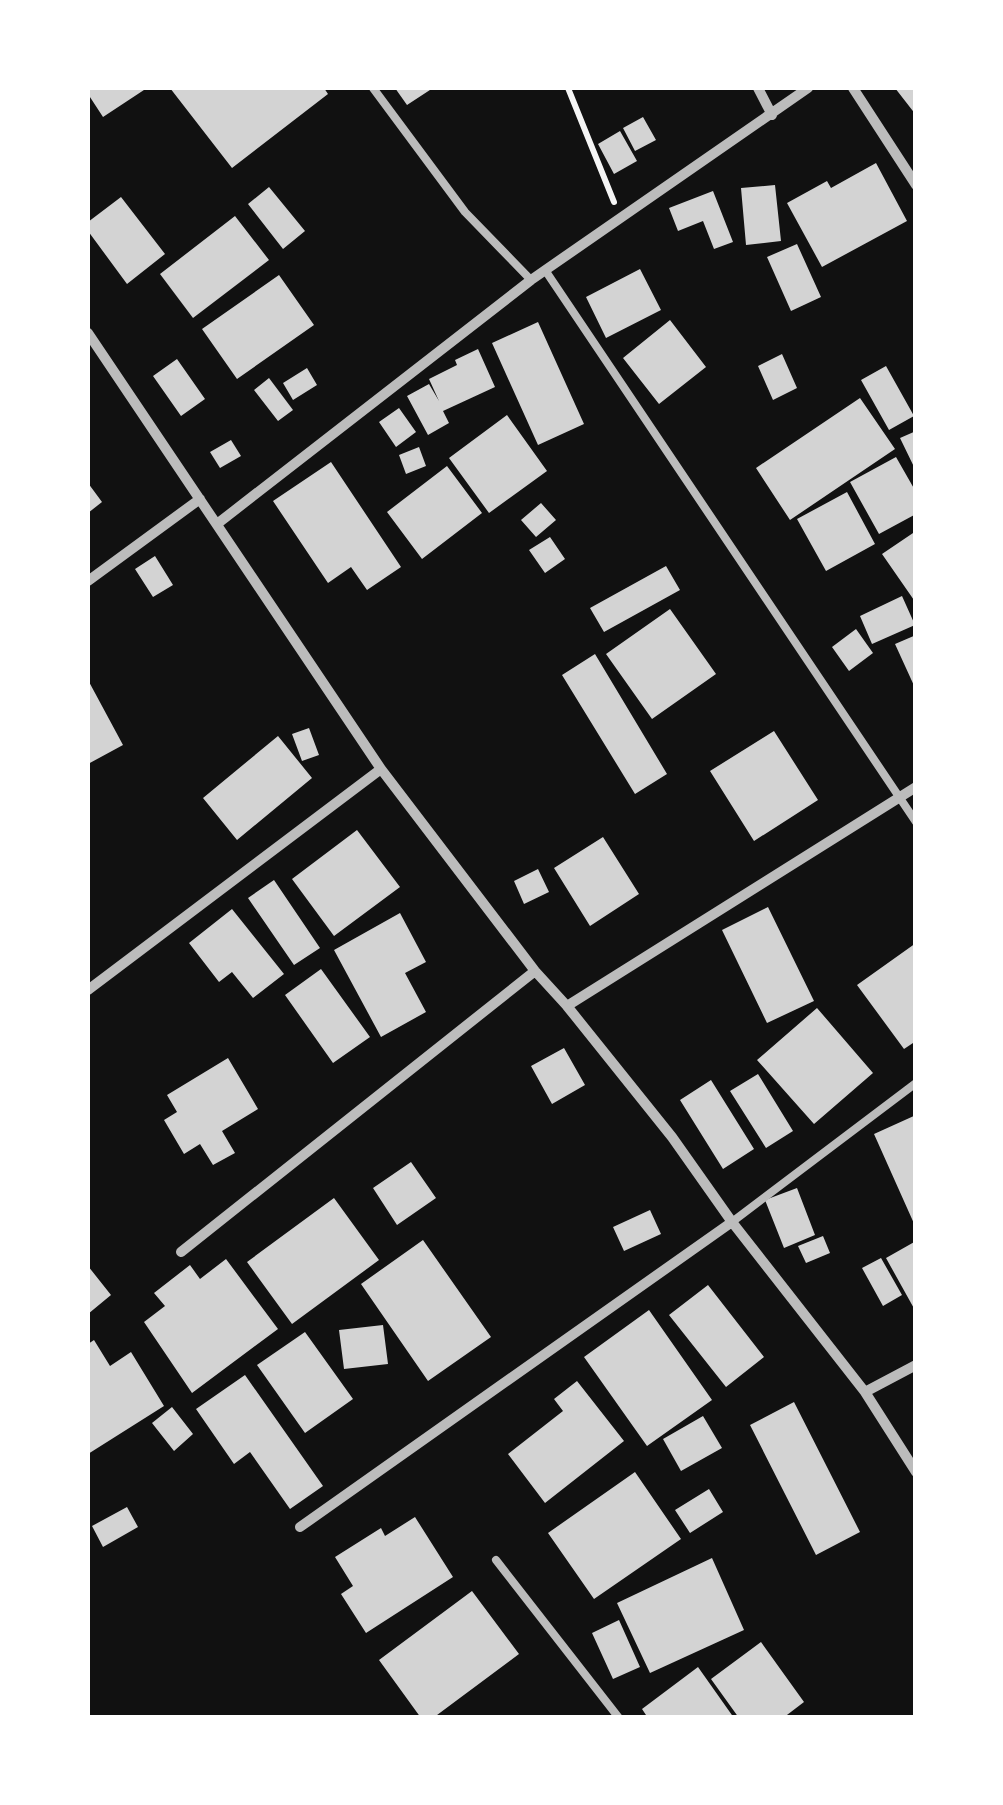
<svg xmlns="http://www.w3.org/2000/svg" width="1003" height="1805" font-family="'Nunito Sans',sans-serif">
<rect width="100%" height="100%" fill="#111"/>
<path fill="#d3d3d3" d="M88 88H147L103 117 88 94Z
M170 88H324L328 94 232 168Z
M395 88H433L407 105Z
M895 88H916V115Z
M643 117 656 140 635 151 623 128Z
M620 131 637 161 614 174 598 144Z
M876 163 907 221 822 267 787 203 827 181 831 188Z
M775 185 781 241 746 245 741 188Z
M269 187 305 231 283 249 248 204Z
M713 191 733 242 714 249 703 221 678 231 669 208Z
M121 197 165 254 127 284 88 231V222Z
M235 216 269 260 193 318 160 274Z
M797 244 821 297 791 311 767 257Z
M640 269 661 310 606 338 586 297Z
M279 275 314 325 237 379 202 329Z
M670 320 706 367 659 404 623 358Z
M538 322 584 424 538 445 492 343Z
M478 349 495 387 443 411 449 423 428 435 407 396 429 384 439 401 429 379 457 365 455 360Z
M782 354 797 388 773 400 758 366Z
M177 359 205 399 181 416 153 376Z
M886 366 914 416 889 430 861 380Z
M307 368 317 385 293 400 283 383Z
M269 378 293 410 278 421 254 390Z
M860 398 895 449 790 520 756 468Z
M399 408 416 432 396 447 379 422Z
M507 415 547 471 489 513 449 458Z
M916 431V471L900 438Z
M231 440 241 456 220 468 210 452Z
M419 447 426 466 406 474 399 455Z
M896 457 916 492V514L879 534 850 482Z
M331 462 401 567 367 590 351 567 328 583 273 501Z
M447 466 482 513 422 559 387 512Z
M88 483 102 502 88 513Z
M847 492 875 544 826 571 797 519Z
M541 503 556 520 536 537 521 520Z
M916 531V603L882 554Z
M550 537 565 559 545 573 529 550Z
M155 556 173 585 153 597 135 569Z
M666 566 680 590 604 632 590 608Z
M902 596 915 625 872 644 860 616Z
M670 609 716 674 652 719 606 654Z
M856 629 873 653 849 671 832 647Z
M916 635V690L895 644Z
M595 654 667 774 635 794 562 675Z
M88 680 123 745 88 764Z
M309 728 319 755 302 761 292 734Z
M774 731 818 800 754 841 710 771Z
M278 736 312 778 237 840 203 798Z
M357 830 400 887 334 936 292 879Z
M603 837 639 894 590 926 554 868Z
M538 869 549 892 524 904 514 881Z
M274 880 320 948 294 965 248 898Z
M768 907 814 1001 767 1023 722 930Z
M232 909 284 974 253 998 232 972 219 982 189 943Z
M400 913 426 962 405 973 426 1012 381 1037 334 950Z
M916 943V1041L904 1049 857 985Z
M321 969 370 1037 333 1063 285 995Z
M817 1008 873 1073 814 1124 757 1060Z
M564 1048 585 1085 552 1104 531 1066Z
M228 1058 258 1109 222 1131 235 1153 213 1165 200 1144 184 1154 164 1120 177 1112 167 1095Z
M758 1074 793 1131 766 1148 730 1091Z
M711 1080 754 1149 723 1169 680 1100Z
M916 1115V1228L874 1134Z
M411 1162 436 1198 397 1225 373 1188Z
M797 1188 815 1235 784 1248 765 1200Z
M334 1198 379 1260 292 1324 247 1262Z
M650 1210 661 1234 624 1251 613 1227Z
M823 1236 830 1253 806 1263 798 1246Z
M423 1240 491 1337 428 1381 361 1284Z
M916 1241V1312L886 1258Z
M881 1258 902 1295 883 1306 862 1268Z
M226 1259 278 1329 192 1393 144 1322 165 1306 154 1293 190 1265 200 1279Z
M88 1266 111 1295 88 1314Z
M708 1285 764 1357 726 1387 669 1315Z
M649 1310 712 1400 647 1446 584 1357Z
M383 1325 388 1364 344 1369 339 1330Z
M305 1332 353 1399 305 1433 257 1365Z
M94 1340 110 1366 131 1352 164 1406 88 1454V1344Z
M245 1375 323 1486 290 1509 250 1452 234 1464 196 1409Z
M577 1381 624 1441 545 1503 508 1454 563 1411 554 1399Z
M794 1402 860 1532 816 1555 750 1425Z
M172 1407 193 1434 174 1451 152 1423Z
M703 1416 722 1448 681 1471 663 1439Z
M635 1472 681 1539 594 1599 548 1533Z
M709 1489 723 1512 690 1533 675 1510Z
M127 1507 138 1527 103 1547 92 1526Z
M415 1517 453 1577 366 1633 341 1594 353 1586 335 1557 381 1528 385 1536Z
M712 1558 744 1630 650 1673 617 1603Z
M472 1591 519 1654 433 1718H421L379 1660Z
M619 1620 640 1667 613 1679 592 1633Z
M761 1642 804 1702 783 1718H739L711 1679Z
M698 1667 734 1718H648L642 1709Z"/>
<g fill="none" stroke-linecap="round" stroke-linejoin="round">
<path stroke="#f5f5f5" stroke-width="6" d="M568 88 614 202"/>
<path stroke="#bcbcbc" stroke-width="8" d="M373 88 465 212 531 280
M545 270 916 822
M732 1222 916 1083
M496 1560 619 1718"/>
<path stroke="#bcbcbc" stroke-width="10" d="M758 88 772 115
M853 88 916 185
M88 333 381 769 535 971 567 1006 672 1137 732 1222 865 1392 916 1472
M217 524 531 280 808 88
M88 581 200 499
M88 990 381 769
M567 1006 916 787
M181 1252 535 971
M865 1392 916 1365
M300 1527 732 1222"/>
</g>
<rect width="1003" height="1805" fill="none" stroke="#ffffff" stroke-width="180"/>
</svg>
